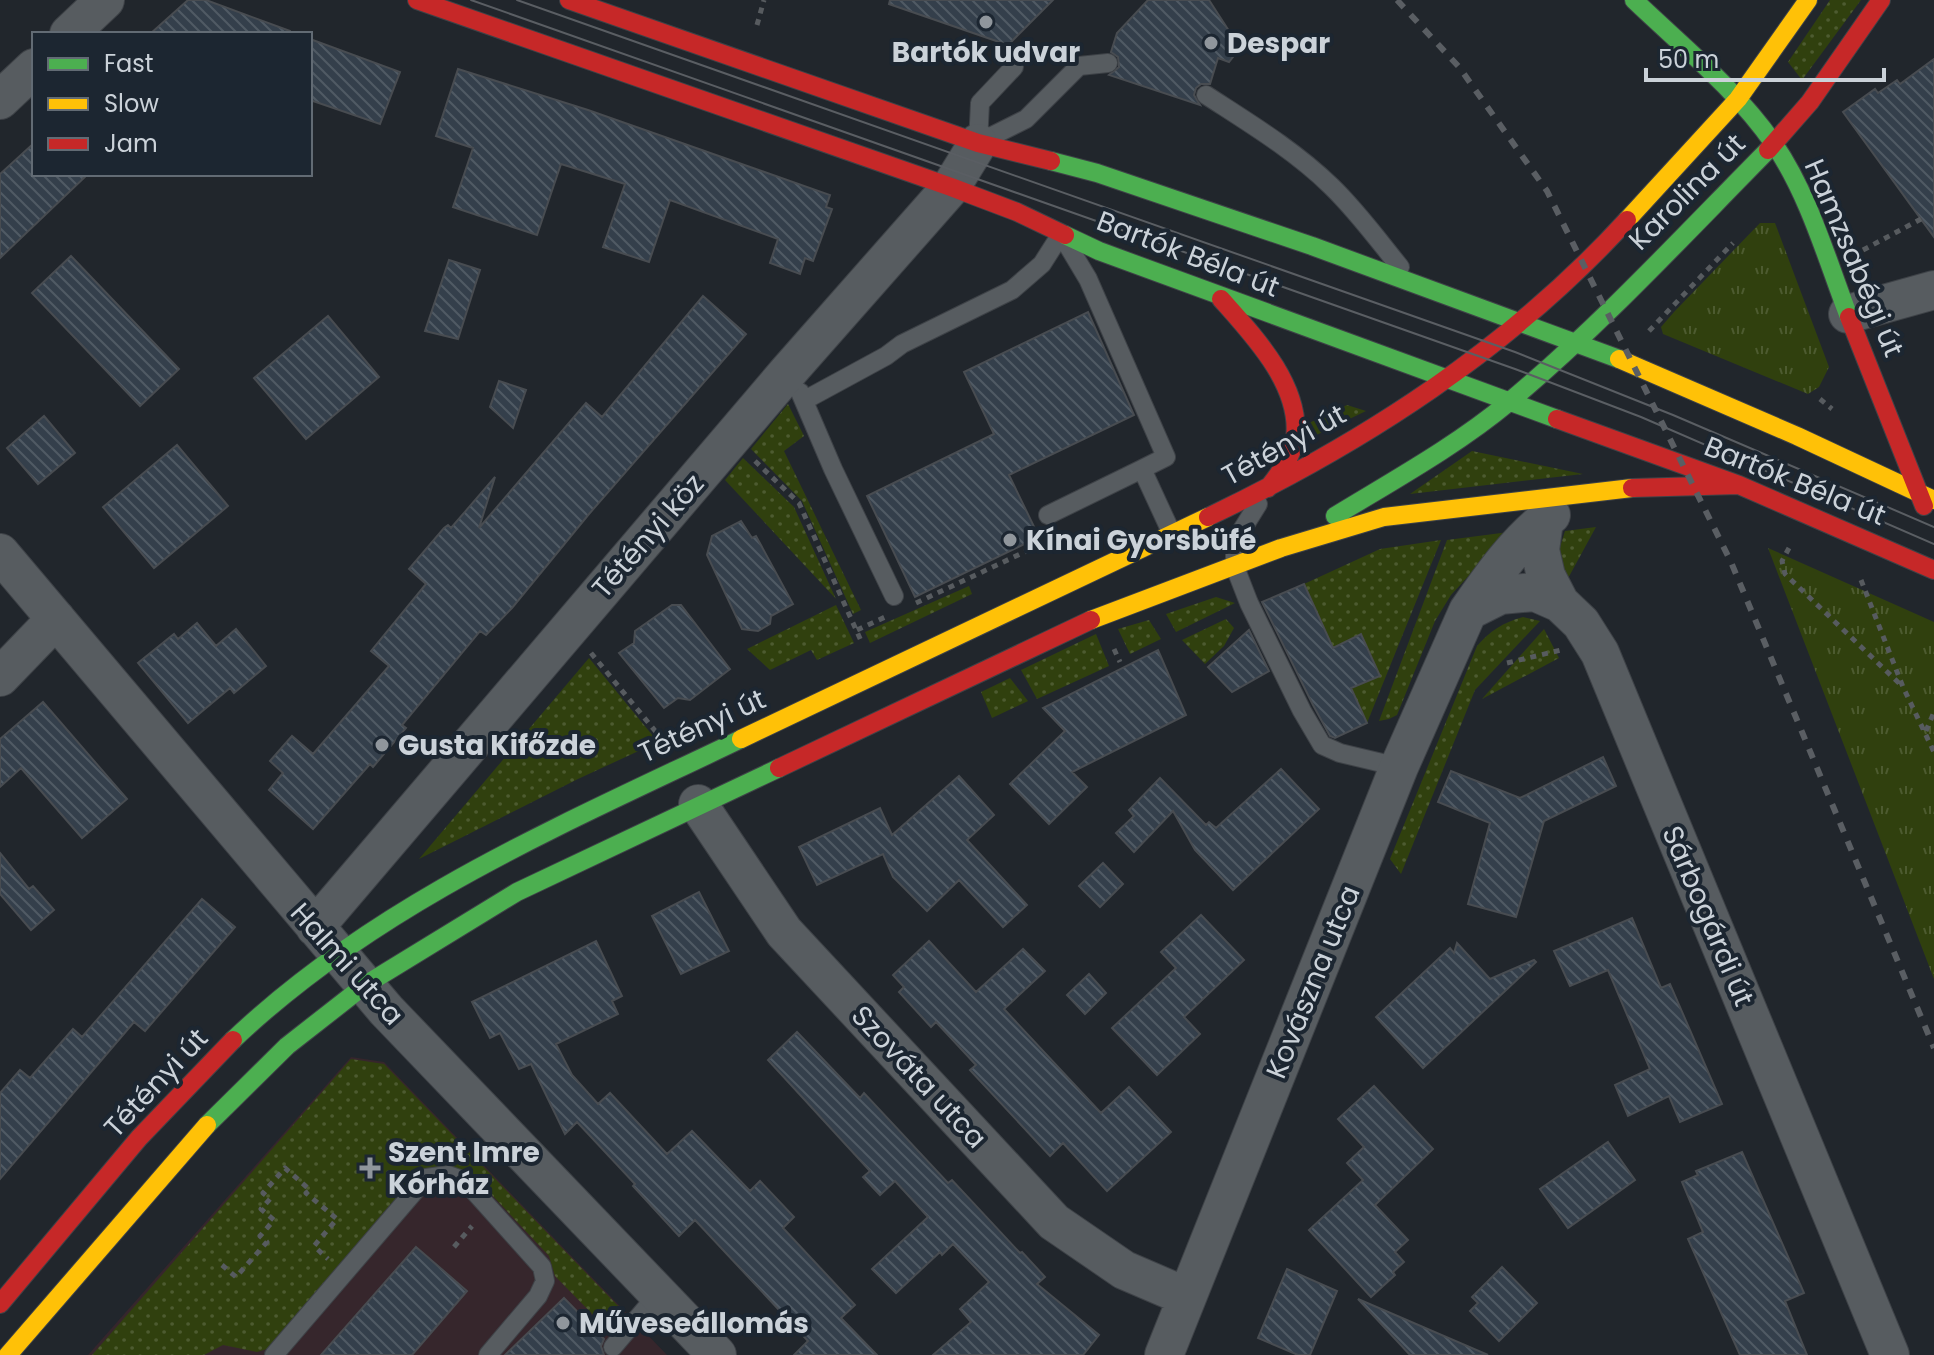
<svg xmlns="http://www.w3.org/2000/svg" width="1934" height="1355" font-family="Poppins,sans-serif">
<defs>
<pattern id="grass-dots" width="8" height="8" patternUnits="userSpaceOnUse" patternTransform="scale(2)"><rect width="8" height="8" fill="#30400e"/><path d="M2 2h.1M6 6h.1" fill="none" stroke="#4d5b30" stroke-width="1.8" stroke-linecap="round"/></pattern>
<pattern id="park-tufts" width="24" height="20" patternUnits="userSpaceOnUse" patternTransform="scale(2)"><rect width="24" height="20" fill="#30400e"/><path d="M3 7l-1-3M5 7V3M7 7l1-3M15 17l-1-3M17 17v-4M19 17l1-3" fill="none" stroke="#4d5b30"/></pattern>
<pattern id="building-back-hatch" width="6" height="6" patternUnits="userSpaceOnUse" patternTransform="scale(2)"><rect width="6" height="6" fill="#343f4b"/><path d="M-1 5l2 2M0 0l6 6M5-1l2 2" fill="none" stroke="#505a64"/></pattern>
</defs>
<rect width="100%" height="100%" fill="#21262c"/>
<path fill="#36262c" d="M351 1057 384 1062 667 1355H88Z"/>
<path fill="url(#grass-dots)" d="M1830 0H1861L1802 80 1788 62Z
M788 404 804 436 784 451 861 610 853 614 802 501 751 449Z
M1347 405 1366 411 1308 439 1309 423Z
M1472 451 1583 474 1410 494Z
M743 458 794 507 836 599 725 480Z
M1596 527 1566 582 1557 557 1565 531Z
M1509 532 1451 595 1435 621 1397 715 1389 719 1379 721 1447 540Z
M1441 540 1367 723 1351 689 1380 675 1361 635 1333 648 1304 584 1380 549Z
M969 586 972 594 870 643 865 632Z
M1216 597 1235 603 1176 632 1166 614Z
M836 605 854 643 817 660 811 650 770 670 747 649Z
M1523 617 1540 621 1475 690 1401 874 1390 859 1477 646C1490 631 1502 623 1523 617Z
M1226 619 1234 628 1224 646 1205 664 1182 640Z
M1149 620 1161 639 1130 654 1118 629Z
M1544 629 1559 658 1482 699Z
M1096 634 1109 666 1037 699 1021 670Z
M589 658 658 742 578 779 419 859Z
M1010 678 1028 701 992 718 981 692Z
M351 1059 384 1064 620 1308 602 1324 555 1276 549 1256 476 1178C452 1161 429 1164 408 1184L267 1349 257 1352 223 1345 204 1355H92Z"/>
<path fill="url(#park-tufts)" d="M1760 223H1775L1829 367 1819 387 1808 394 1663 334 1661 327 1674 312Z
M1768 548 1934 622V979Z"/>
<path fill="url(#building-back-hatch)" stroke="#484c51" stroke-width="2" d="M188 0H206L290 31V34H150Z
M890 0H1053L1008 45 889 4Z
M1148 0H1209L1240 48 1229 62 1218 58 1210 84H1201L1196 88 1194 95 1200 105 1109 75 1119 67 1118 57 1111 52 1117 33Z
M310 39 400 72 380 124 310 100Z
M1934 59V237L1843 112 1875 89 1878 93 1897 80 1900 84Z
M458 69 588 110 830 195 826 207 832 209 813 261 805 258 800 274 770 263 778 239 670 200 649 262 603 247 625 184 561 164 537 235 453 207 473 148 436 136Z
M34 143V174H88L0 258V174Z
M71 256 179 369 140 406 32 293Z
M449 260 480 270 458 339 425 331Z
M703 296 746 334 589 514 512 608 486 635 480 631 402 725 406 728 373 767 370 764 313 829 269 790 283 773 270 761 292 736 313 754 389 666 371 651 426 584 409 569 444 528 448 525 451 528 495 477 479 528 586 403 602 417Z
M1088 312 1134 415 1009 475 1039 537 915 597 867 496 994 434 964 372Z
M328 316 379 377 306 439 254 378Z
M499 381 526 390 513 428 490 407Z
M44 416 75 453 38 484 7 448Z
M177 445 228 506 154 568 103 507Z
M741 521 752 538 756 536 793 604 771 616 770 624 758 631 742 629 707 555 712 536Z
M1304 584 1333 648 1361 634 1380 676 1351 688 1367 723 1335 738 1330 736 1313 705 1262 602Z
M672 605H681L730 669 690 700 678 698 664 708 619 653 634 643 635 631Z
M197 623 216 646 236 629 266 666 234 693 230 688 188 723 138 663 174 634 178 639Z
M1249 630 1269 671 1232 692 1208 667Z
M1158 650 1186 715 1072 772 1087 787 1049 824 1010 784 1065 731 1043 708Z
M43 702 127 799 82 838 21 768 0 787V739Z
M1603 757 1616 786 1544 821 1516 917 1468 904 1490 823 1438 802 1451 771 1520 798Z
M1281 769 1319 809 1233 890 1195 850 1173 811 1134 852 1116 833 1134 816 1129 810 1160 778 1206 825 1209 822 1216 828Z
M959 776 994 815 967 840 1027 905 1003 927 959 880 927 911 893 877 883 854 817 885 799 847 880 808 892 835Z
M0 853 29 889 33 886 54 910 31 930 0 894Z
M1103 863 1123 884 1100 907 1079 886Z
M699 892 729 951 681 974 652 916Z
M202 899 235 927 145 1031 134 1022 0 1179V1093L20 1070 30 1078 73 1029 82 1037Z
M1201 915 1244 960 1184 1017 1200 1034 1157 1075 1112 1028 1176 968 1161 952Z
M1632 918 1661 988 1670 984 1722 1104 1680 1122 1669 1096 1628 1116 1615 1085 1650 1069 1608 970 1570 986 1554 951Z
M596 941 622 996 612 1001 618 1014 556 1044 572 1075 598 1104 610 1093 667 1154 692 1131 750 1191 760 1181 794 1217 783 1228 855 1305 841 1318 877 1355H794L808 1341 695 1220 679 1236 633 1186 635 1184 577 1122 565 1134 531 1064 519 1069 500 1033 490 1038 472 1002Z
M929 941 976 992 1023 949 1045 971 1004 1009 1101 1113 1129 1087 1171 1132 1107 1191 1063 1143 1050 1156 970 1070 976 1065 936 1022 931 1027 899 992 904 987 893 975Z
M1457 943 1490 979 1534 960 1536 962 1423 1068 1376 1017 1450 948 1454 953Z
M1089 974 1106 993 1085 1014 1067 995Z
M797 1032 860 1098 864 1093 948 1183 952 1180 1020 1253 1022 1252 1045 1277 1037 1284 1099 1335 1083 1355H933L971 1322 960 1309 989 1282 953 1244 942 1255 940 1252 896 1293 872 1269 928 1217 895 1181 880 1195 863 1177 870 1171 768 1060Z
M1374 1086 1433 1149 1375 1205 1408 1240 1395 1252 1404 1262 1393 1272 1395 1275 1371 1297 1309 1230 1363 1180 1347 1163 1364 1147 1338 1119Z
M1608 1142 1635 1180 1568 1228 1540 1189Z
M1742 1152 1804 1293 1785 1301 1807 1355H1740L1688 1239 1703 1232 1682 1182 1698 1175 1696 1171Z
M416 1247 467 1291 412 1355H321Z
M1502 1267 1537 1303 1499 1341 1470 1311 1478 1303 1472 1297Z
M1287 1269 1337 1291 1310 1355H1298L1258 1338Z
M564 1298 604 1339 601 1346 604 1355H505Z
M1358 1299 1488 1355H1410Z"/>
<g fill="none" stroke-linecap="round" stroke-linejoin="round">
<g stroke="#3e4247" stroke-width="20">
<path id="lane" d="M1014 67 980 103 978 143 1026 119 1079 66 1108 63
M1206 95C1249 123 1294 150 1331 186 1357 211 1378 240 1400 267
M800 392 833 469 894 596
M805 400 886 356 902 344 1012 290 1042 264 1061 234 1088 279 1166 457 1142 469
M1258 504 1235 541V567L1249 603 1302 711 1322 745 1340 753 1399 767
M1048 515 1142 469 1172 534
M613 1347 658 1294
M274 1355 426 1178 448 1175 465 1181 542 1267 545 1281 538 1296 488 1355"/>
</g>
<g stroke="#3e4247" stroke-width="40">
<path id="street" d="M69 34 105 0
M0 100 34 68
M1848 314 1934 290
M1544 521 1540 550 1546 576 1560 603 1581 623 1600 653 1890 1355
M0 553 386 1010 717 1355
M1468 611C1493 575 1516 542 1551 515
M0 677 56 619
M698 804 784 932 1054 1222 1124 1270 1187 1297
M315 927 787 373 951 187 978 143
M1164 1355 1399 767 1468 611 1500 595 1535 592 1560 603"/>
</g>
<g stroke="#3e4247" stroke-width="20">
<path id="fast" d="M1634 0C1682 46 1736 89 1774 144 1809 195 1827 260 1849 317
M1051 161 1097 173 1312 246 1619 359
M1065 235 1099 251 1557 419
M1335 516C1394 480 1456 446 1509 402 1601 325 1683 236 1768 150
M233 1040C378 902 564 824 741 739
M207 1125 287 1046 365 985 517 892 779 768"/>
</g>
<g stroke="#3e4247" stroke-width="20">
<path id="slow" d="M1627 220 1738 99 1808 0
M1619 359 1797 436 1934 500
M1091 620 1281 548 1384 517 1632 488
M741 739 1208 517
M8 1355 207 1125"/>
</g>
<g stroke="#3e4247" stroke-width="20">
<path id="jam" d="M417 0 951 187 1017 212 1065 235
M569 0 978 143 1051 161
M1768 150 1810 102 1881 0
M1221 299C1253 335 1302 386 1295 439 1292 457 1279 474 1268 488
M1849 317 1924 506
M1557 419 1739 485 1934 570
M1632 488 1739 485
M1208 517C1365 442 1509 349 1627 220
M779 768 1091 620
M0 1304 139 1138 233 1040"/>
</g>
<path stroke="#575b5f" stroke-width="5" stroke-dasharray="6 6" stroke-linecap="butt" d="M757 25 764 0
M1863 250 1921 219
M1649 331 1733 243
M1820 399 1832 409
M755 461 799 503 862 643
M1789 548 1782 561 1785 574 1903 687
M1861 580 1903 687 1934 752
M916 603 1048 541
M857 630 885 617
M1114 649 1120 662
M591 653 661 738
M1507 663 1561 650
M1926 731 1934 712
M454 1247 472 1226
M222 1265 236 1277 267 1242 260 1236 274 1220 261 1209 270 1199 263 1193 285 1168 310 1190 306 1193 337 1219 314 1246 328 1259"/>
<use href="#lane" stroke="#575c60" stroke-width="18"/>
<use href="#street" stroke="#575c60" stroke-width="38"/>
<use href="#fast" stroke="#4caf50" stroke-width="18"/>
<use href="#slow" stroke="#ffc107" stroke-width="18"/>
<use href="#jam" stroke="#c62828" stroke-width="18"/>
<path stroke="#5a5e63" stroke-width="2" d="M471 0 1515 369 1641 417 1934 544
M517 0 1515 352 1673 415 1934 527"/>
<path stroke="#5a5e63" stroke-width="6" stroke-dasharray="10 10" stroke-linecap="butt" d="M1397 0 1459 67 1547 191 1731 562 1934 1048"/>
</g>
<g fill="#90969c" stroke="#1c2631" stroke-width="3">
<circle cx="986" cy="22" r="8"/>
<circle cx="1211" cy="43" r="8"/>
<circle cx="1010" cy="540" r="8"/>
<circle cx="382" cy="745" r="8"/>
<path d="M366 1156h8v8h8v8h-8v8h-8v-8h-8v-8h8z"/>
<circle cx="563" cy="1323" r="8"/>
</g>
<g text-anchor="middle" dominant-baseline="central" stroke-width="8" stroke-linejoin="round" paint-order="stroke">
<g font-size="28" font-weight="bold" fill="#cbd2d9" stroke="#1c2631" text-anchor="start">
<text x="1227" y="43">Despar</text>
<text x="986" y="52" text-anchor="middle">Bartók udvar</text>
<text x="1026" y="540">Kínai Gyorsbüfé</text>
<text x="398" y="745">Gusta Kifőzde</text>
<text x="388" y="1152">Szent Imre<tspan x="388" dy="32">Kórház</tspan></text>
<text x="579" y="1323">Műveseállomás</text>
</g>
<g font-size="28" fill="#cbd2d9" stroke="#1c2631">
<text transform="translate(1687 192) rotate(-45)">Karolina út</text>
<text transform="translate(1188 254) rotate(21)">Bartók Béla út</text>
<text transform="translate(1854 258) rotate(67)">Hamzsabégi út</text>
<text transform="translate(1284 445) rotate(-29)">Tétényi út</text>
<text transform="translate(1795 481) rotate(22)">Bartók Béla út</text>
<text transform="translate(648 536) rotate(-49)">Tétényi köz</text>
<text transform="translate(702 726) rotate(-25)">Tétényi út</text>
<text transform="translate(1708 916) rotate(67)">Sárbogárdi út</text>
<text transform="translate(347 964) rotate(48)">Halmi utca</text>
<text transform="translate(1313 982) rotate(-68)">Kovászna utca</text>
<text transform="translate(919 1077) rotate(47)">Szováta utca</text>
<text transform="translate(156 1083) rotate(-47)">Tétényi út</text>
</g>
</g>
<rect x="32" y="32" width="280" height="144" fill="#1c2631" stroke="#626b74" stroke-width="2"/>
<rect x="48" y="58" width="40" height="12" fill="#4caf50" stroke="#626b74" stroke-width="2"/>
<text x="104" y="72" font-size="24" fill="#cbd2d9">Fast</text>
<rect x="48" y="98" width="40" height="12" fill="#ffc107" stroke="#626b74" stroke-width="2"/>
<text x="104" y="112" font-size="24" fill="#cbd2d9">Slow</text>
<rect x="48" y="138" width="40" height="12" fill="#c62828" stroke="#626b74" stroke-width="2"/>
<text x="104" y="152" font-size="24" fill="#cbd2d9">Jam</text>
<path d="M1646 68v12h238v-12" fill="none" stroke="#cbd2d9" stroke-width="4"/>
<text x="1658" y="68" font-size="24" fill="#cbd2d9" stroke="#1c2631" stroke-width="6" paint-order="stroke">50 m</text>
</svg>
